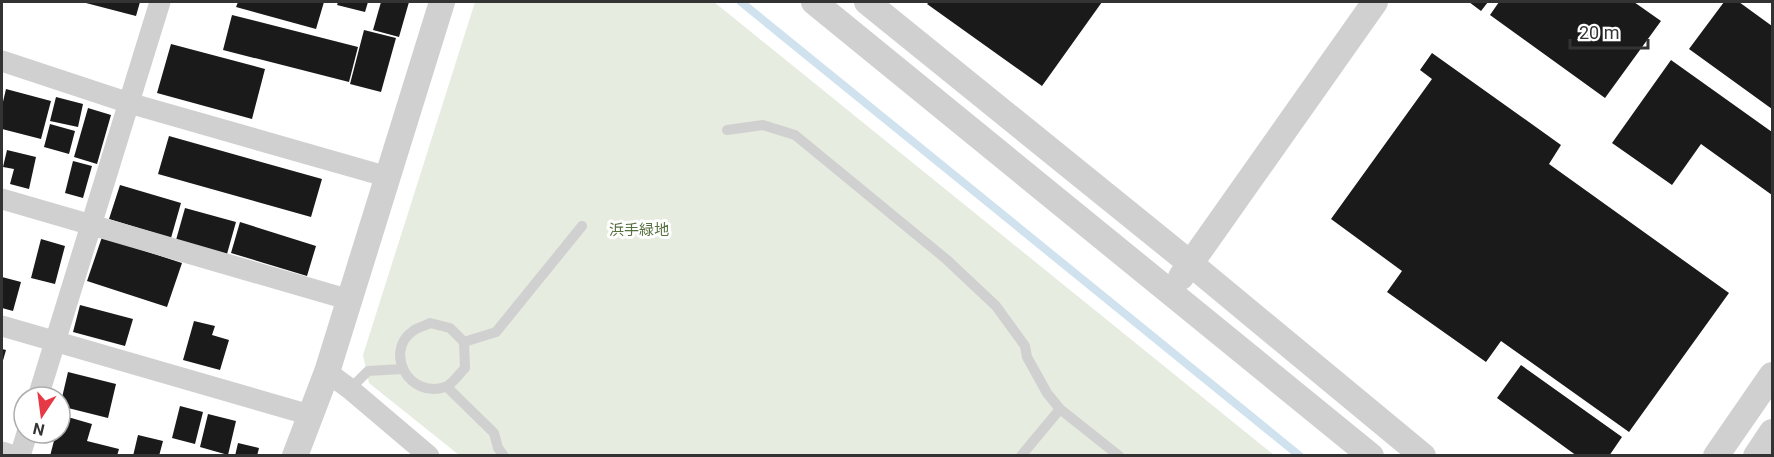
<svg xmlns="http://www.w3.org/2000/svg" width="1774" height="457" font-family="Roboto,'Noto Sans JP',sans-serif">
<rect width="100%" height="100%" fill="#fff"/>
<path fill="#e6ecdf" d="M475 2H714L1274 455H459L369 383 363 355Z"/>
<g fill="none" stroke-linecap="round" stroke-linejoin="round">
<path stroke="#cfe2ee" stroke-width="8" d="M741 2 1300 456"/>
</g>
<path fill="#1a1a1a" d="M82 2H140L136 16Z
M238 2H324L316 29 236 7Z
M338 2H368L365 12 337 5Z
M381 2H409L399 37 373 30Z
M929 2H1102L1042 86 927 4Z
M1469 2H1488L1481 11Z
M1499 2H1634L1661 21 1605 98 1490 15Z
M1724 2H1739L1772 26V109L1689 49Z
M232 15 358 47 349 82 223 50Z
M364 30 396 38 381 92 350 84Z
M171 44 265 69 252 119 157 93Z
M1432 53 1561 145 1549 164 1729 293 1629 432 1501 341 1486 362 1387 292 1402 271 1331 219 1432 79 1420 70Z
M1671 60 1772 132V195L1701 144 1672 185 1612 143Z
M6 89 51 101 41 139 2 129V106Z
M56 97 83 104 78 127 50 121Z
M88 108 111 115 97 164 74 157Z
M50 124 75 131 69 154 44 147Z
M169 136 322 179 311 217 158 174Z
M7 150 36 157 29 189 10 184 14 169 3 167Z
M73 161 92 166 83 198 65 193Z
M120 185 181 203 171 238 109 219Z
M185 208 236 222 227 254 176 240Z
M240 222 316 246 307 276 231 253Z
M102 237 182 263 167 307 87 281Z
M41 239 65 246 55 284 31 278Z
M2 277 21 282 13 311 2 308Z
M80 305 133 319 125 346 73 332Z
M194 321 215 326 212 335 229 340 220 370 183 360Z
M2 349 6 350 2 364Z
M1521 365 1622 437 1609 456H1577L1497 398Z
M68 372 116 384 108 418 60 406Z
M180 406 203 412 195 444 172 438Z
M208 414 236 421 228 455 200 447Z
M61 415 92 424 87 441 119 449 117 456H50L56 433H60Z
M138 435 163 441 159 456H133Z
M238 443 259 448 257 456H235Z"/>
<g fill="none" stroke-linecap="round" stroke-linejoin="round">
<path stroke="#d0d0d0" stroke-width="10" d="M727 130 763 125 795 135 946 259 996 306 1025 346 1027 357 1047 393 1060 409 1119 456
M430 323 450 328 464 342 465 368C459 374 452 385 445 387 408 399 384 351 413 331 418 327 425 326 430 323Z
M464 342 496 332 582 226
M447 387 494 433 498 448 504 456
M350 389 368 371 402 369
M1021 456 1060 409"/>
<path stroke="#d0d0d0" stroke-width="21" d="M2 61 129 103 388 177
M2 199 350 300
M2 326 310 415
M327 372 350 389 429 456
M38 397 160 2
M2 452 14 456
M20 456 27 433"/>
<path stroke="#d0d0d0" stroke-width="26" d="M814 2 1371 456
M867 2 1191 264 1423 456
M1181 277 1375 2
M295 456 327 372 442 2
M1716 456 1772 375
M1756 456 1772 432"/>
</g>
<g text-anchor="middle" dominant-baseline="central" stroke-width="6" stroke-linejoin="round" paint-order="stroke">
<g font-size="15" fill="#56703f" stroke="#fff">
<text x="639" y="230">浜手緑地</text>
</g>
</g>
<rect width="1774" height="457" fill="none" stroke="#333333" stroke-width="6"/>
<g transform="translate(42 415) rotate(193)"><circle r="28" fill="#ffffff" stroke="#adadad" stroke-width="1.5"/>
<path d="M0-4.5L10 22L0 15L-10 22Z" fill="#e63946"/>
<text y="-9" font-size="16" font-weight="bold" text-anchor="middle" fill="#333333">N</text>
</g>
<path d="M1570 39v9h78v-9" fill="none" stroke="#333333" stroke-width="3"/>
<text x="1579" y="39" font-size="18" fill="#333333" stroke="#ffffff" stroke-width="4.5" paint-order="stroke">20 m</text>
</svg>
